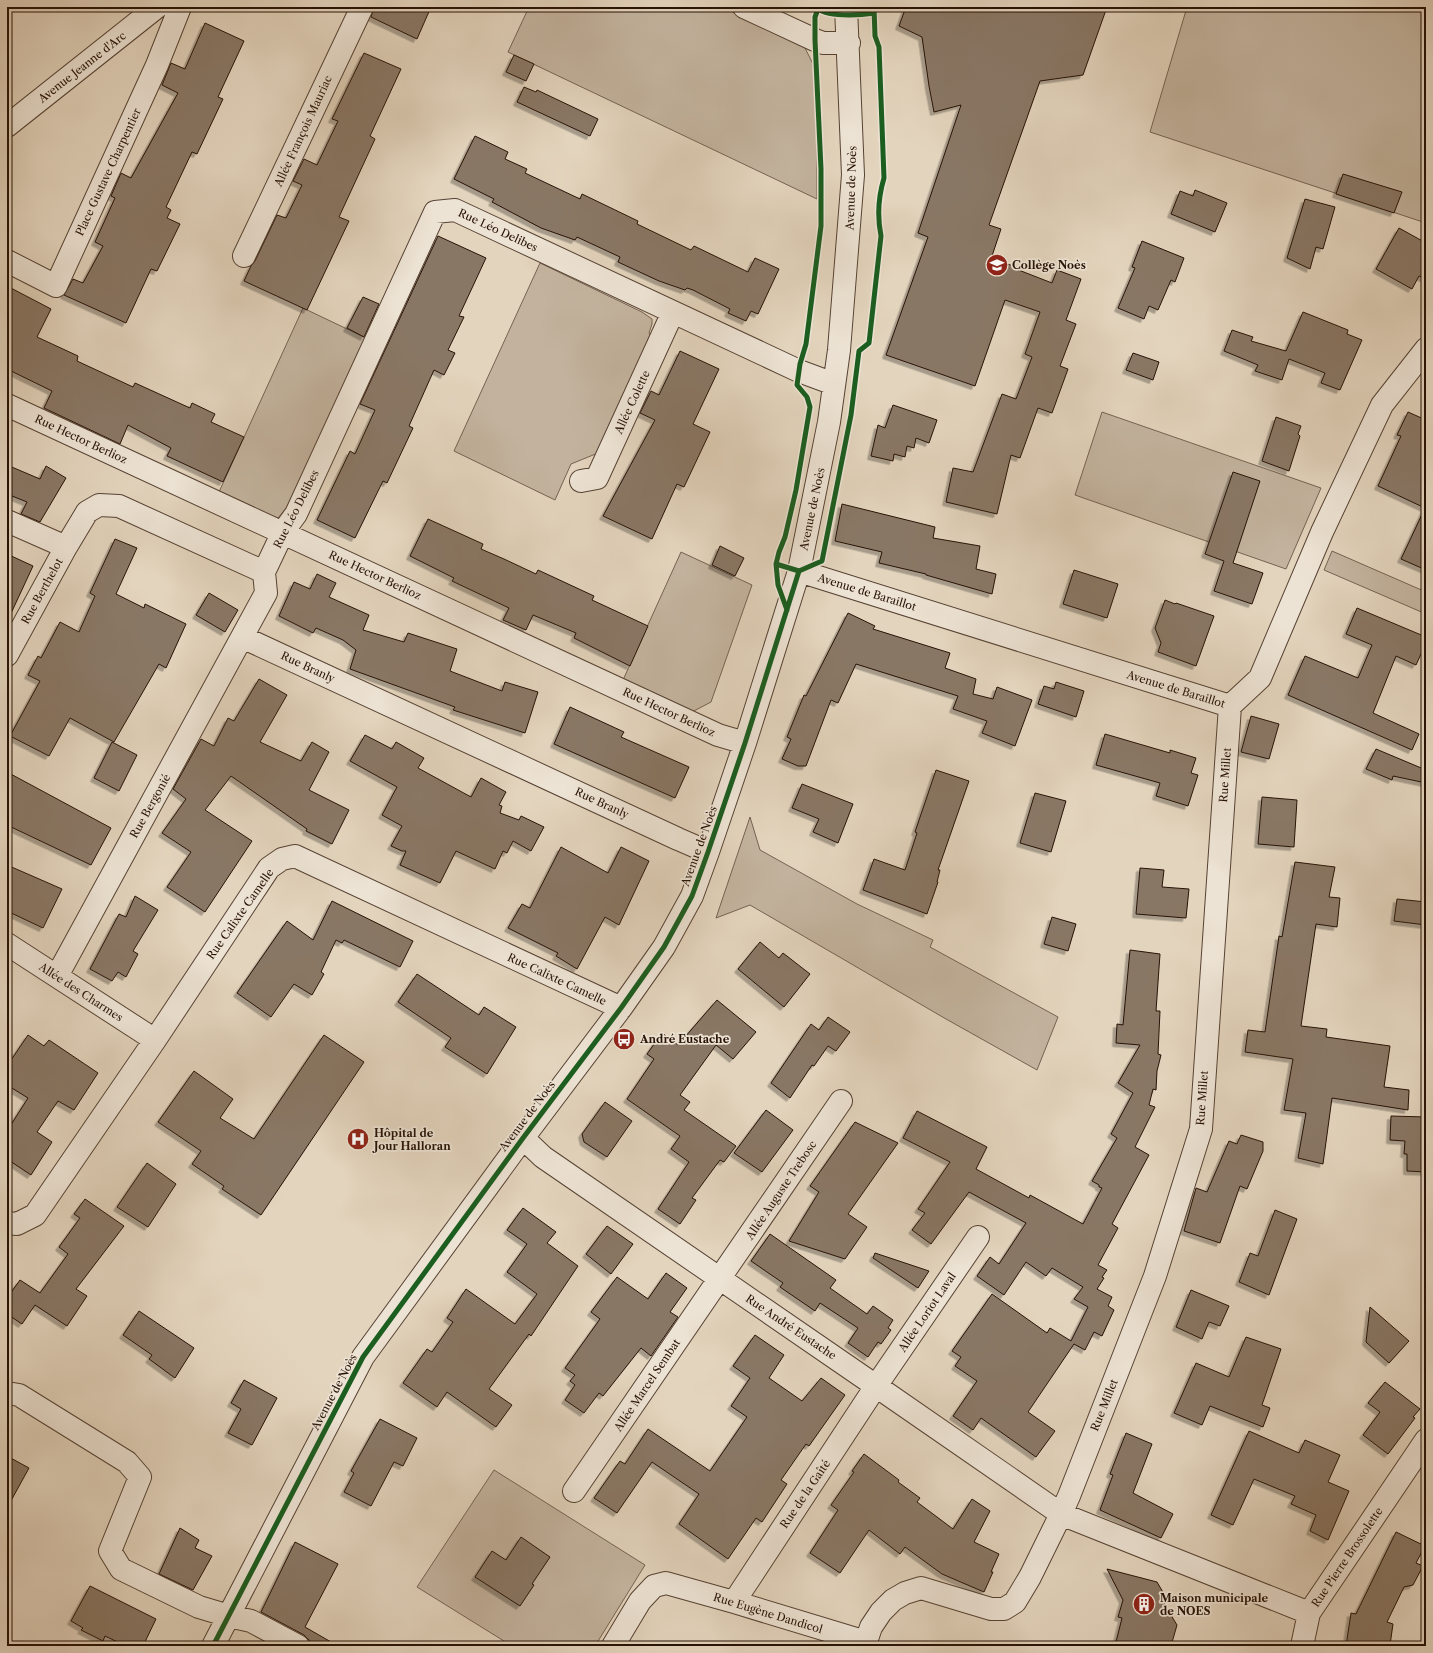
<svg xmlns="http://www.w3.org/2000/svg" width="1433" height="1653" font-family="'Libre Caslon Text',serif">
<defs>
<filter id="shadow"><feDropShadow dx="-3.5" dy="3.5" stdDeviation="0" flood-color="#0004"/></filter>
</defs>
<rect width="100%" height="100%" fill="#e3d4bd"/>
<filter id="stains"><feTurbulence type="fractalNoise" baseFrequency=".005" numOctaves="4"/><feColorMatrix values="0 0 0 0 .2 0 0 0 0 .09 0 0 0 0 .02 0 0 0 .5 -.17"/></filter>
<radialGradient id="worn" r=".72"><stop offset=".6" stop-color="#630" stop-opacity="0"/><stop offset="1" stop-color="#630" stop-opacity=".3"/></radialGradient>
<path fill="#c3b39e" stroke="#756252" d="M529 7H722L803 44 817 72V199L508 52Z
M1187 7H1426V223L1150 132Z
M540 263 642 312 652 319V324L649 333 651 336 598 453 571 464 555 500 454 451Z
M303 308 366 338 287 507 278 518 271 516 219 492Z
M1102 412 1321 488 1286 569 1075 495Z
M1332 551 1426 592V614L1324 570Z
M681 552 752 585 711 702 690 713 623 680Z
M750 817 760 850 857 904 933 940 930 947 1058 1017 1037 1070 946 1019 750 905 716 918Z
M494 1470 645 1565 595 1646H512L417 1587Z"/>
<path fill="#897765" stroke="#271205" filter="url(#shadow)" d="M374 7H431L417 39 371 17Z
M906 7H1107L1083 75 1040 81 989 225 1001 229 991 259 1017 267 1016 269 1052 283 1057 270 1081 279 1066 320 1076 324 1060 366 1068 369 1052 413 1038 408 1020 458 1011 455 997 514 946 502 953 468 973 472 1002 394 1016 399 1032 357 1025 354 1040 312 1005 300 975 386 886 355 928 237 918 233 961 105 934 112 929 86 922 37 899 26Z
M205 23 244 41 218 97 223 99 197 154 192 152 166 207 171 210 167 218 180 224 157 271 151 269 126 323 64 295 73 279 83 283 103 246 95 242 115 198 111 196 121 173 131 178 178 93 162 85 171 63 185 69Z
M364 53 401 69 370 136 375 139 339 217 349 221 307 310 244 281 251 266 255 261 277 215 286 218 302 185 293 181 304 159 317 165 338 121 332 119Z
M514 55 534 64 526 81 506 72Z
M524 87 536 92 537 90 598 119 590 136 517 102Z
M475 136 508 152 505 159 527 169 525 173 580 199 582 194 638 221 637 224 691 250 694 246 748 272 755 258 779 269 758 314 751 311 746 321 728 313 730 309 693 290 687 288 685 290 659 281 618 262 620 257 577 237 575 240 541 228 492 202 494 199 454 179Z
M1343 174 1402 192 1394 213 1336 194Z
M1195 190 1227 203 1215 232 1171 214 1180 191 1193 196Z
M1305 199 1335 207 1323 249 1316 247 1310 269 1287 258Z
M1399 228 1426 243V279L1419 276 1412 289 1376 269Z
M438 236 486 258 459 316 464 317 448 350 455 353 444 375 434 370 409 426 413 428 387 483 383 481 355 538 317 520 350 451 355 454 375 410 360 404Z
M1142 241 1184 258 1175 282 1171 280 1158 310 1149 306 1144 319 1118 308 1135 268 1132 267Z
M7 286 51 309 37 337 78 356 77 361 133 387 135 383 190 408 192 403 215 414 211 422 244 437 223 482 167 456 171 448 128 425 120 444 44 408 52 391 7 369Z
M363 297 379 304 364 337 347 328Z
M1303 312 1348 330 1347 334 1362 340 1340 390 1321 383 1325 373 1289 359 1282 380 1255 371 1258 365 1224 351 1232 330 1253 337 1251 341 1286 351Z
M680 351 719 369 693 424 710 432 684 487 677 484 652 539 603 516 655 420 640 413 651 391 659 395Z
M1133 353 1159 362 1153 380 1126 370Z
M893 405 937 420 929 443 916 438 914 448 907 446 905 457 894 454 893 461 871 456 878 425 885 428Z
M1408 412 1426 420V570L1401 559 1425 508 1378 486 1401 436 1397 435Z
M1276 417 1301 426 1298 434 1300 436 1289 471 1262 461Z
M7 465 40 479 46 466 66 478 40 522 21 514 27 502 7 494Z
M1233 472 1260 481 1233 563 1263 573 1252 604 1214 591 1224 561 1205 554Z
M842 504 935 527 933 538 980 546 976 569 996 574 992 594 926 575V574L879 563 882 552 835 541Z
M428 519 483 544 481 549 504 559 536 574 538 570 594 596 592 600 648 626 630 666 574 638 576 633 533 615 526 630 503 620 509 608 452 581 454 578 410 556Z
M115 539 137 548 116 594 144 608 145 604 186 624 166 668 159 664 114 742 70 718 49 756 10 736 40 681 28 675 38 656 41 658 60 622 79 632 95 596 90 593Z
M720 546 744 558 735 576 712 565Z
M7 554 33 566 7 622Z
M1074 570 1118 584 1107 618 1063 604Z
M317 574 336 583 329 597 369 615 363 630 404 642 408 633 457 649 450 671 502 691 505 682 538 692 525 733 453 710 455 707 350 669 356 650 343 640 316 628 313 633 279 616 294 582 310 589Z
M209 593 238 610 225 632 196 615Z
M1165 600 1175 604 1176 603 1214 616 1196 666 1158 652 1161 643 1155 628Z
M1357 608 1426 637V643L1416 665 1396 656 1373 713 1419 734 1412 750 1288 695 1305 656 1358 678 1372 645 1346 634Z
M848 613 875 626 873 629 950 653 945 668 976 679 973 694 993 699 997 687 1032 700 1015 746 982 733 987 721 953 709 958 696 856 664 838 703 831 700 806 766H798L782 759 791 739 787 737 804 695 806 696Z
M259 679 287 695 260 742 301 761 312 742 329 752 309 790 349 810 332 844 306 831 307 829 231 776 205 810 252 841 205 912 167 887 191 852 162 833 186 799 173 789 201 739 214 746 228 718 234 721Z
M1056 682 1084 691 1076 717 1038 704 1044 686 1054 689Z
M570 707 624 732 621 737 689 767 675 798 554 744Z
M1251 716 1279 724 1269 759 1241 752Z
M1105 734 1170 753V750L1196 758 1191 773 1198 775 1188 806 1156 796 1160 783 1096 765Z
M365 735 392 749 396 742 424 758 418 768 471 797 481 778 506 792 499 805 502 806 500 813 519 820 521 816 544 827 531 851 513 841 507 853 503 851 495 869 456 851 440 883 400 865 406 851H402L391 846 402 826 382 815 397 787 350 761Z
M112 742 137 755 119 791 94 778Z
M1376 749 1426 770V783L1393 776 1392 780 1366 769Z
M936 770 969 781 938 870H940L937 882H938L927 914 863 890 874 859 905 870 917 833 915 832Z
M7 772 111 828 91 865 7 825Z
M802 784 853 804 838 843 813 832 819 819 792 808Z
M1035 793 1066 801 1051 852 1020 843Z
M1262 797 1297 800 1294 847 1258 844Z
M561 847 608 873 621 847 649 861 619 925 605 917 577 969 556 956 558 953 508 928 522 904 530 908Z
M1295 862 1335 867 1329 897 1340 898 1337 927 1316 924 1301 1026 1327 1029 1326 1037 1390 1046 1384 1087 1409 1090 1408 1110 1332 1098 1323 1164 1298 1158 1306 1113 1284 1110 1293 1059 1245 1052 1248 1030 1265 1032 1279 936 1282 937Z
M7 865 62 889 43 928 7 911Z
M1140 868 1164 870 1162 887 1189 889 1186 918 1136 914Z
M135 896 158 910 133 951 138 954 126 977 118 972 112 981 90 969 119 914 126 917Z
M1397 899 1426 902V925L1394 921Z
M332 901 413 941 400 967 344 940 342 943 336 940 321 972 324 974 312 995 294 984 271 1017 237 993 287 921 313 940Z
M1052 917 1076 924 1068 951 1044 944Z
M760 942 779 958 783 953 810 974 784 1007 738 969Z
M1130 950 1160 954 1156 1011H1160L1158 1054 1161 1055 1157 1071 1156 1090 1153 1089 1149 1105 1155 1107 1135 1147 1149 1155 1112 1224 1118 1228 1098 1265 1107 1270 1102 1277 1104 1278 1097 1289 1112 1297 1108 1306 1114 1310 1102 1336 1094 1332 1085 1350 1074 1344 1028 1412 1055 1431 1036 1457 981 1418 973 1430 953 1416 977 1381 955 1366 961 1357 952 1351 992 1294 1047 1333 1050 1328 1071 1341 1088 1307 1074 1299 1083 1287 1052 1268 1046 1276 1026 1262 1004 1295 977 1276 990 1257 999 1264 1026 1223 969 1192 931 1244 912 1230 925 1213 918 1209 950 1162 903 1138 917 1111 987 1147 976 1169 1029 1198 1030 1195 1083 1224 1102 1188 1099 1187V1185L1092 1181 1117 1138 1111 1134 1133 1093 1118 1083 1140 1045 1116 1043 1117 1024 1123 1025Z
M417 974 479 1015 484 1007 516 1027 487 1074 445 1047 451 1038 398 1002Z
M717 1000 756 1032 733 1059 716 1045 680 1095 690 1102 684 1110 736 1146 724 1162 720 1160 692 1198 696 1200 680 1224 658 1209 689 1162 671 1149 680 1136 627 1099 654 1059 647 1054 662 1033 678 1045Z
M828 1017 850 1032 836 1051 828 1046 814 1066 812 1065 790 1098 771 1083 811 1024 819 1030Z
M28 1035 44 1046 49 1040 98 1073 74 1110 58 1101 37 1132 52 1142 31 1175 7 1159V1131L28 1098 7 1085V1066Z
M324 1035 364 1062 261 1215 222 1189 224 1186 192 1164 201 1151 158 1122 194 1071 233 1099 220 1118 254 1139Z
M605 1102 632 1121 607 1157 584 1142 582 1134Z
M766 1110 793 1130 762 1172 734 1153Z
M1391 1116 1426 1117V1172L1407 1171V1154H1404L1405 1141 1390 1140Z
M855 1122 898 1143 848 1214 867 1227 845 1259 789 1241 819 1192 810 1186Z
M1241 1135 1263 1142V1151L1247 1189 1240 1186 1220 1243 1184 1231 1196 1188 1207 1192 1229 1141 1237 1144Z
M147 1163 176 1184 148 1227 117 1207Z
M85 1199 124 1226 76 1289 87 1296 67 1326 35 1305 22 1324 7 1314V1298L20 1280 40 1293 68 1254 59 1247 80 1218 74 1214Z
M523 1208 556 1232 547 1243 578 1266 531 1336 529 1334 489 1389 512 1405 496 1427 447 1392 437 1407 403 1383 427 1349 432 1352 453 1322 447 1318 466 1289 515 1324 537 1294 507 1272 527 1244 507 1230Z
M1275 1210 1297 1219 1269 1295 1239 1282 1250 1253 1258 1256Z
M607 1226 633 1244 611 1274 586 1254Z
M770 1234 836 1280 830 1288 867 1314 873 1306 893 1320 888 1328 891 1330 881 1344 878 1342 868 1357 848 1343 858 1328 820 1303 815 1311 780 1287 783 1283 751 1261Z
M875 1253 929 1271 918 1288 873 1258Z
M666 1273 687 1288 670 1312 678 1317 651 1356 641 1348 603 1396 599 1393 584 1413 565 1400 575 1385 570 1381 575 1375 565 1368 600 1319 591 1312 617 1277 648 1299Z
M1191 1290 1229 1306 1220 1326 1209 1322 1202 1339 1176 1327Z
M1370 1307 1409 1341 1389 1363 1366 1342Z
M139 1311 194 1348 175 1378 149 1359 152 1355 123 1335Z
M755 1335 784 1355 769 1378 802 1401 821 1378 845 1395 809 1446 806 1444 781 1480 787 1484 762 1522 756 1518 728 1559 679 1524 699 1494 652 1462 617 1513 594 1498 620 1461 625 1464 648 1429 710 1471 747 1417 731 1406 750 1378 733 1366Z
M1246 1337 1281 1349 1262 1405 1270 1408 1263 1427 1210 1406 1202 1425 1174 1413 1196 1363 1229 1377Z
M244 1380 277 1398 252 1445 228 1433 241 1409 231 1403Z
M1385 1382 1420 1409 1413 1417 1415 1418 1388 1454 1363 1435 1380 1412 1368 1403Z
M380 1419 417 1438 403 1466 394 1462 371 1506 344 1492 354 1473 351 1471Z
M1249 1431 1299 1453 1305 1440 1340 1455 1328 1482 1349 1491 1328 1540 1310 1531 1316 1515 1291 1504 1295 1496 1254 1479 1233 1525 1211 1515Z
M1126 1433 1152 1444 1133 1493 1173 1514 1161 1538 1100 1510 1113 1475 1110 1474Z
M864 1454 899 1480 898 1482 920 1498 917 1502 953 1529 972 1499 990 1511 974 1542 999 1554 991 1572H993L984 1592 942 1574 905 1547 900 1554 869 1530 840 1573 810 1553 838 1510 831 1505 854 1472 852 1471Z
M7 1456 29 1468 7 1508Z
M180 1528 199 1540 195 1548 212 1556 193 1590 159 1574Z
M1396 1532 1425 1546 1416 1563 1423 1566 1413 1585 1404 1587 1387 1622 1393 1624 1390 1645 1375 1643V1646H1346L1351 1613 1356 1614Z
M521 1537 550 1557 532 1584 534 1585 520 1606 475 1577 492 1551 506 1560Z
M295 1542 338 1564 305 1627 338 1646H310L309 1640 304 1635 261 1612Z
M1107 1569 1157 1582 1167 1599 1164 1602 1166 1607 1177 1625 1171 1646H1115L1122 1618 1118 1617 1123 1600Z
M90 1586 156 1619 143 1646H126L105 1636 103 1641 81 1630 83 1628 71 1621Z"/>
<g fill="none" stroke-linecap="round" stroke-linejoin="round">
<g stroke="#564233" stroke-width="24">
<path id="minor" d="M744 7 815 40 823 43H849
M7 126 157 7
M244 256 362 7
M7 261 56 286 157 65 180 7
M7 405 718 735 745 743
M581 481 597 478 673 312
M7 521 66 547 87 512 99 505 119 506 264 572 266 593 242 637 678 839 708 852
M799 571 1230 706 1260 678 1322 532 1382 405 1426 349
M264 572 283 532 296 514 435 212 455 210 799 371 834 384
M7 655 66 547
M7 944 155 1040
M57 976 242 637
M523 1138 543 1157 876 1386 1061 1514 1309 1613 1426 1440
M7 1223 17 1224 35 1215 155 1040 269 868 282 859 295 856 621 1008
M7 1393 19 1395 127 1462 140 1477 110 1551 121 1569 199 1607 229 1616 251 1621 298 1646
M574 1491 841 1101
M734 1602 876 1386 978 1237
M213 1646 363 1357 523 1138 621 1008 664 947 692 896 708 852 745 743 799 571 829 422 839 350 853 175 846 7
M613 1646 640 1601 654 1586 666 1583 734 1602 866 1642 871 1627 881 1612 893 1600 905 1593 921 1588 991 1609H1004L1015 1602 1030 1577 1061 1514 1069 1496 1155 1276 1201 1129 1230 706
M1302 1646 1309 1613"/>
</g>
<use href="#minor" stroke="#ede3d4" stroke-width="22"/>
<g stroke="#ede3d4" stroke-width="8">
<path id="cycleway" d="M817 7C824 18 862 15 874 13
M776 564 799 571 822 561 851 415 859 351 869 343 881 236C877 216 878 198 884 178L879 47 875 36 874 7
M787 610 778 585 776 564 779 552 785 537 796 490 810 407 807 397 797 385 800 364 806 344 821 226V169L815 40V17L818 9
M213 1646 363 1357 523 1138 621 1008 664 947 692 896 708 852 745 743 799 571"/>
</g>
<use href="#cycleway" stroke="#1b5e20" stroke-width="5"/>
</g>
<defs>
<g id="school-disc" transform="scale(1.15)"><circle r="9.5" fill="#8f2418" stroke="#ede3d4"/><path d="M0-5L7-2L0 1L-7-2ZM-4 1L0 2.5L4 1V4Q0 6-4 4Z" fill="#fff"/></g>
<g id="bus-disc" transform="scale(1.15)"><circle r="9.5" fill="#8f2418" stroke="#ede3d4"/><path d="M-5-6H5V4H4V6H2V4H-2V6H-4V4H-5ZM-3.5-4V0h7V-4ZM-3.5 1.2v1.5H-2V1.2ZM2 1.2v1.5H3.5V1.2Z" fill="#fff"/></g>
<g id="hospital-disc" transform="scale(1.15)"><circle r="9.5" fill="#8f2418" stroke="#ede3d4"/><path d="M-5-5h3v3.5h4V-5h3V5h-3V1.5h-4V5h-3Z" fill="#fff"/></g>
<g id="building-disc" transform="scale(1.15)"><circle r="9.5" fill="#8f2418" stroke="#ede3d4"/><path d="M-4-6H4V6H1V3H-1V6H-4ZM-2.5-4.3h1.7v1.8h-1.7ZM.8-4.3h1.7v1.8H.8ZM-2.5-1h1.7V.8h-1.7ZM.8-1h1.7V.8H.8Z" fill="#fff"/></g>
</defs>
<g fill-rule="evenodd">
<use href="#school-disc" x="997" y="265"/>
<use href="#bus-disc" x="624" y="1039"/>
<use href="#hospital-disc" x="358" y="1139"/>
<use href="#building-disc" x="1144" y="1604"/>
</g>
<g text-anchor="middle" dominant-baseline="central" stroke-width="3.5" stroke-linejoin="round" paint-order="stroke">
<g font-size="11" fill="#271205" stroke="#ede3d4">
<text transform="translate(82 67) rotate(-38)">Avenue Jeanne d'Arc</text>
<text transform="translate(303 131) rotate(-65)">Allée François Mauriac</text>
<text transform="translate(108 172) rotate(-65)">Place Gustave Charpentier</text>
<text transform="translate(851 188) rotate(-88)">Avenue de Noès</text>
<text transform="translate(498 230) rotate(25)">Rue Léo Delibes</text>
<text transform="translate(632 402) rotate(-65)">Allée Colette</text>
<text transform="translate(81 439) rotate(25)">Rue Hector Berlioz</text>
<text transform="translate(296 509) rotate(-63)">Rue Léo Delibes</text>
<text transform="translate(812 509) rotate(-78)">Avenue de Noès</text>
<text transform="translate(375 575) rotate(25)">Rue Hector Berlioz</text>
<text transform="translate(42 591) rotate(-61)">Rue Berthelot</text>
<text transform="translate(867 592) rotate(17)">Avenue de Baraillot</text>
<text transform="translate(308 667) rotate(25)">Rue Branly</text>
<text transform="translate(1176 689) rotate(17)">Avenue de Baraillot</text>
<text transform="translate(669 712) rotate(25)">Rue Hector Berlioz</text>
<text transform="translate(1225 775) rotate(-86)">Rue Millet</text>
<text transform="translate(602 803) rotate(25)">Rue Branly</text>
<text transform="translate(150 806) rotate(-61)">Rue Bergonié</text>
<text transform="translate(699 846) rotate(-70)">Avenue de Noès</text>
<text transform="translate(240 914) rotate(-55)">Rue Calixte Camelle</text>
<text transform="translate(557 979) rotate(25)">Rue Calixte Camelle</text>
<text transform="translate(81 992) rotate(33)">Allée des Charmes</text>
<text transform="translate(1202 1098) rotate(-86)">Rue Millet</text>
<text transform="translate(527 1116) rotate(-53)">Avenue de Noès</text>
<text transform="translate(781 1190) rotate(-56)">Allée Auguste Trebosc</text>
<text transform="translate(927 1312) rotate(-56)">Allée Loriot Laval</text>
<text transform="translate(791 1327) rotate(34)">Rue André Eustache</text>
<text transform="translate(647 1385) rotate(-56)">Allée Marcel Sembat</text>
<text transform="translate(334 1392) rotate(-62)">Avenue de Noès</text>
<text transform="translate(1104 1405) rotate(-68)">Rue Millet</text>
<text transform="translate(805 1494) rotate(-56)">Rue de la Gaîté</text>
<text transform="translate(1347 1557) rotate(-56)">Rue Pierre Brossolette</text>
<text transform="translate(768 1613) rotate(17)">Rue Eugène Dandicol</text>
</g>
<g font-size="11" font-weight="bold" fill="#271205" stroke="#ede3d4" text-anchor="start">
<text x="1012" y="265">Collège Noès</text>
<text x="640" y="1039">André Eustache</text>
<text x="374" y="1133">Hôpital de<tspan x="374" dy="13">Jour Halloran</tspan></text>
<text x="1160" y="1598">Maison municipale<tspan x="1160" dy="13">de NOES</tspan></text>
</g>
</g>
<rect width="1433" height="1653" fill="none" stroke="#e3d4bd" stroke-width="24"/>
<rect x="8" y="8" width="1417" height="1637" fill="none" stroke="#271205" stroke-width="2"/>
<rect x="12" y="12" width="1409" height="1629" fill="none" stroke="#271205"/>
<rect width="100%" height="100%" filter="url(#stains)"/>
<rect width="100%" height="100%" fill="url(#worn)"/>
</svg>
